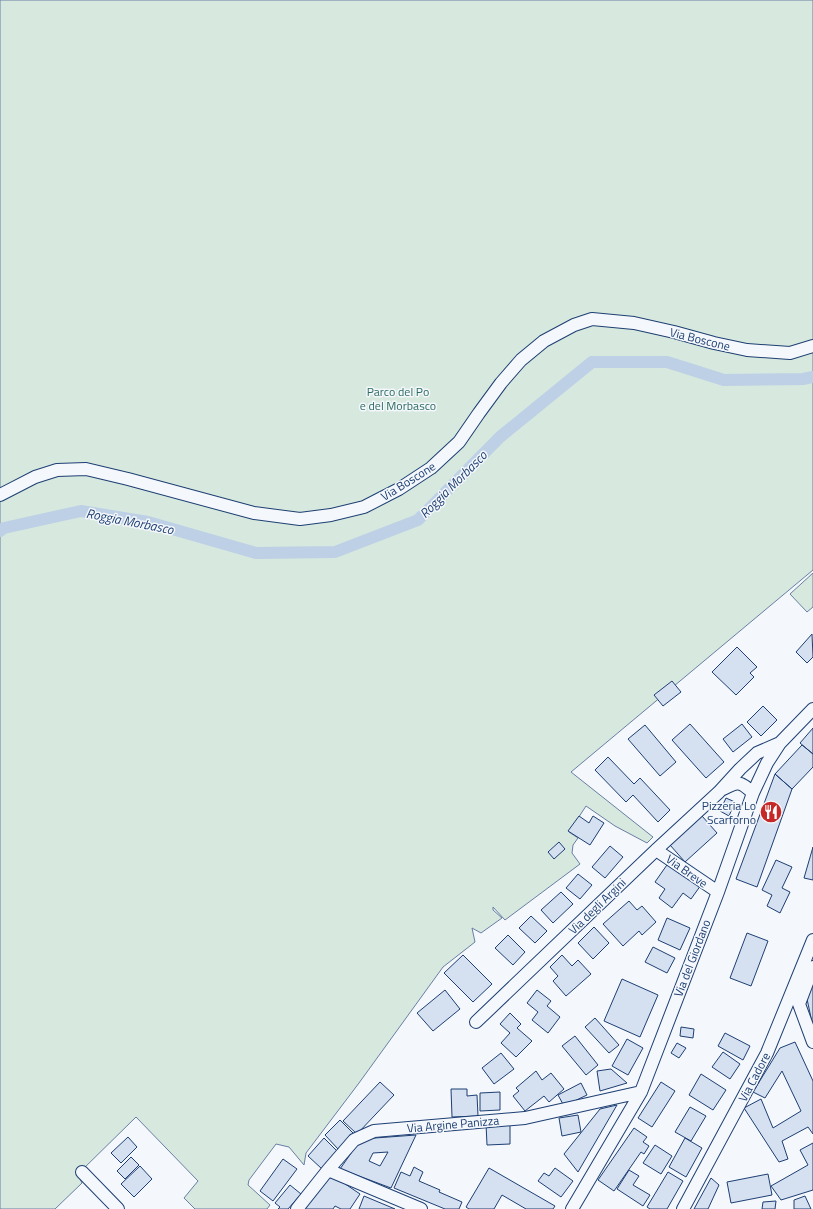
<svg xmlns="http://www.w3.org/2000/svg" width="813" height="1209" font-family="'Titillium Web',sans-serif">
<rect width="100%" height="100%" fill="#f4f7fb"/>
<path fill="#d7e8df" stroke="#687fa3" d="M0 0H813V570L571 772 653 837 647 843 615 826 586 806 569 832 578 838 573 845 572 853 580 864 505 920 493 907V910L502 918 481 933 472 928 475 942 443 967 359 1083 306 1153 304 1165 289 1147 276 1144 249 1180 248 1185 270 1205 267 1209H195L184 1198 198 1181 136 1117 78 1174 82 1183 55 1209H0Z
M813 573V607L807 612 790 594Z"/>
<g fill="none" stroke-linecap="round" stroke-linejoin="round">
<path stroke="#bed0e5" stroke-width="12" d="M0 531 4 528 81 511 148 522 256 553 335 552 418 520 500 437 592 362H667L724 380 803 379 813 377"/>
</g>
<path fill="#d5e0f0" stroke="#1d3f73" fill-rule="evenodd" d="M812 634 813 657 807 663 796 652Z
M737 647 757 667 750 673 754 677 736 695 712 672Z
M672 681 681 692 663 706 654 695Z
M763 706 777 720 761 736 747 722Z
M690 724 724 762 706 778 672 740Z
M742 724 752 737 733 752 723 739Z
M645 725 676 762 660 776 628 739Z
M813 728V754L800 743Z
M802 745 813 754V767L792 789 775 774Z
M608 757 634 784 640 778 670 810 658 822 633 795 626 802 595 770Z
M775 774 792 789 757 887 736 879Z
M726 798 735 802 729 816 720 811Z
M579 816 589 823 593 816 604 823 590 845 568 831Z
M702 816 717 833 685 862 670 845Z
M559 842 565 849 554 859 548 852Z
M610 846 623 857 605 878 592 867Z
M813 847V880L804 878Z
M776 860 792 867 782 888 790 892 780 913 767 906 772 895 762 890Z
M669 862 701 885 691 899 683 893 672 908 659 898 665 889 655 882Z
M578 874 592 885 580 899 566 888Z
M561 892 573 904 553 923 541 910Z
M629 901 637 910 642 906 656 922 642 935 639 931 623 946 603 924Z
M531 916 547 931 535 943 519 928Z
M667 918 690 928 680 950 658 940Z
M594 927 609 943 593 959 578 943Z
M747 933 768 941 751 986 730 978Z
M508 935 525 952 513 965 495 948Z
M653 947 675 958 667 973 645 962Z
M463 955 492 984 473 1002 444 973Z
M562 955 572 966 578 960 591 974 566 996 553 981 558 976 550 967Z
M622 979 658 995 640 1037 604 1021Z
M813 981V1027L807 999Z
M445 990 460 1009 433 1031 417 1013Z
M537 990 551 1001 547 1006 560 1017 548 1033 532 1020 538 1012 527 1003Z
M510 1013 521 1024 517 1028 532 1041 516 1057 501 1043 510 1033 500 1024Z
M595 1018 619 1045 609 1053 585 1027Z
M681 1027 694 1029 693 1038 680 1036Z
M725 1033 750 1046 743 1060 718 1046Z
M575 1036 598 1065 586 1075 562 1046Z
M627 1039 643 1048 628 1075 612 1066Z
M795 1042 813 1081V1134L808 1127 782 1141 788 1159 779 1162 744 1108 761 1099 773 1128 801 1111 782 1071 765 1098 753 1092 780 1048Z
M677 1043 686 1048 679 1058 671 1053Z
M723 1052 740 1064 730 1079 712 1067Z
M501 1053 514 1069 494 1084 482 1068Z
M611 1069 627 1083 600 1091 597 1071Z
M536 1071 542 1080 551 1073 564 1089 549 1102 544 1096 525 1111 513 1096 519 1091 516 1088Z
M701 1074 726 1090 713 1110 689 1095Z
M380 1082 394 1095 357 1134 343 1121Z
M661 1082 675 1091 652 1127 638 1118Z
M581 1083 587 1095 564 1106 558 1095Z
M451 1089H467V1096L477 1095 478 1116 452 1117Z
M500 1092V1110L480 1111V1093Z
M617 1105 578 1172 564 1154 600 1109Z
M690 1107 706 1116 691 1141 675 1132Z
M578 1115 581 1132 562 1136 559 1118Z
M340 1120 354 1134 338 1149 325 1135Z
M510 1123V1144L487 1145 486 1124Z
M634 1128 647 1137 643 1142 649 1146 644 1154 641 1152 614 1191 598 1180Z
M416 1135 391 1188 340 1169 361 1139ZM388 1152 380 1166 369 1161 373 1153Z
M128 1137 137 1147 121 1163 111 1153Z
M324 1138 338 1152 322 1169 308 1156Z
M685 1138 702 1148 686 1177 669 1167Z
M813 1143V1190L781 1200 771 1186 808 1165 800 1150Z
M655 1145 672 1156 661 1174 643 1163Z
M131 1157 139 1165 125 1179 117 1171Z
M283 1159 297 1169 273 1201 260 1191Z
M140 1166 152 1179 134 1197 121 1184Z
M414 1167 423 1172 419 1181 440 1190 439 1192 462 1202 459 1209H445L394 1188 401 1172 410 1176Z
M489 1168 555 1206 553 1209H526L502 1195 494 1209H469L466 1207Z
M555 1168 573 1181 561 1197 538 1181 544 1173 549 1176Z
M629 1170 639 1176 633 1185 650 1195 643 1206 617 1189Z
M668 1172 683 1181 667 1209H650L647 1207Z
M329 1173 360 1194 350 1209H341L335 1206 333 1209H305Z
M768 1174 772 1195 731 1203 727 1182Z
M711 1178 719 1185 708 1209H694Z
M290 1185 301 1194 288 1209H278L280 1207 275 1203Z
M364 1196 395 1209H359Z
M805 1196 811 1209H794V1200Z
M776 1201 775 1209H762L763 1202Z"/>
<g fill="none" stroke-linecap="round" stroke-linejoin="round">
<g stroke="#1d3f73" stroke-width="14">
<path id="minor" d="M0 495 35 477 57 470 86 469 128 479 254 513 300 519 331 515 364 507 399 489 431 468 459 442 479 413 501 383 521 360 544 341 574 325 592 319 634 323 674 332 714 343 747 350 790 353 813 346
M723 789C738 781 740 781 753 793
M656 850 718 892
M813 967 799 1004 813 1042
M476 1022 656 850 719 792 740 769 757 753 780 743
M328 1170 421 1209
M82 1172 118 1209
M297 1209 328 1170 354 1140 374 1131 525 1118 641 1092
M572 1209 641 1092 718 892 753 793 767 763 780 743 813 709
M683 1209 767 1053 813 940"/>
</g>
<use href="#minor" stroke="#f4f7fb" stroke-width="12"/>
</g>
<defs>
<g id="restaurant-disc" transform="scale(1.15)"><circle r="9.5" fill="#c62828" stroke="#f4f7fb"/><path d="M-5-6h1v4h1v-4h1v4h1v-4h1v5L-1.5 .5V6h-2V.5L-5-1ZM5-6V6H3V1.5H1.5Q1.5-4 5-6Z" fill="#fff"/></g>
</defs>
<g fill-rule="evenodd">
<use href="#restaurant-disc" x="771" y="812"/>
</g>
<g text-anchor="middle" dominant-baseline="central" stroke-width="3" stroke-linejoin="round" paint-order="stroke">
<g font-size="12" fill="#1d3f73" stroke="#f4f7fb">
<text transform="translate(700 339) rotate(14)">Via Boscone</text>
<text transform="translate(408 481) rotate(-32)">Via Boscone</text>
<text transform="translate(687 871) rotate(35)">Via Breve</text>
<text transform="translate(597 906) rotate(-44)">Via degli Argini</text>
<text transform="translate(692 958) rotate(-69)">Via del Giordano</text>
<text transform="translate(754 1077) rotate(-62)">Via Cadore</text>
<text transform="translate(453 1124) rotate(-5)">Via Argine Panizza</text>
</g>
<g font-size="12" fill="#2c6c60" stroke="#f4f7fb">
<text x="398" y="391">Parco del Po<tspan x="398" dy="14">e del Morbasco</tspan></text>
</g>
<g font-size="12" fill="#1d3f73" stroke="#f4f7fb" text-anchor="end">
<text x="756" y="805">Pizzeria Lo<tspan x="756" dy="14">Scarforno</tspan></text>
</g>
<g font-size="13" font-style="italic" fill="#1d3f73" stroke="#f4f7fb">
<text transform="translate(453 484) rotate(-45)">Roggia Morbasco</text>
<text transform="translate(130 521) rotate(11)">Roggia Morbasco</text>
</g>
</g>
</svg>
